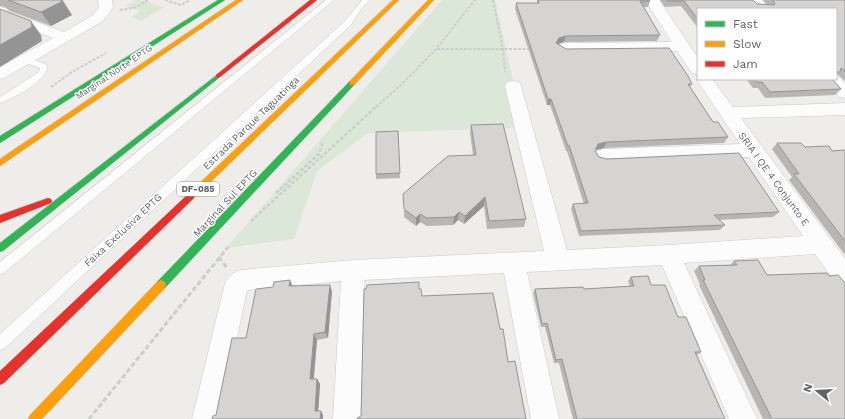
<svg xmlns="http://www.w3.org/2000/svg" width="845" height="419" font-family="'Work Sans',sans-serif">
<rect width="100%" height="100%" fill="#efedea"/>
<path fill="#dbe8d7" d="M135 0H143L164 7 141 21 131 17 140 11 125 6Z
M442 0H495L524 128 368 133 317 171 294 239 226 248Z"/>
<g fill="none" stroke-linecap="round" stroke-linejoin="round">
<g stroke="#c9c9c9" stroke-width="1">
<path id="lane" d="M326 0H334L4 273 0 274V262Z
M362 0H370L361 9 351 25 5 348 0 350V334L345 21Z
M21 57H27L47 65C51 78 11 100 0 103V97L39 72 40 68 21 61Z"/>
</g>
<g stroke="#c9c9c9" stroke-width="1">
<path id="street" d="M98 0H112L113 7 103 21 6 77 0 79V67L53 38 0 18V7L5 8 9 12 64 32 93 15 99 7Z
M645 0H659L698 58V75L692 73 677 51 564 53 559 51 556 48 559 45 564 43 672 42Z
M747 0H762L770 9H755Z
M836 75 845 83V98L839 97 823 79H836Z
M698 76V79H712L733 107 845 103V115L741 118 845 259V288L837 285 815 254 684 263 757 419H729L662 265 527 272 559 419H531L504 273 364 280 361 419H333L341 281 247 290 220 419H192L225 283C229 275 233 273 241 270L353 260 544 251 505 86 507 82 513 81 519 82 521 86 567 250 669 245 803 236 749 157 604 163 597 161 594 156 597 151 604 149 740 144 696 79Z"/>
</g>
<g stroke="#c9c9c9" stroke-width="1">
<path id="fast" d="M218 0H225L0 143V136Z
M218 74 220 75V77L3 251 0 252V243Z
M350 81H352L356 83 165 288 161 290 157 288 156 285 157 282Z"/>
</g>
<g stroke="#c9c9c9" stroke-width="1">
<path id="slow" d="M236 0H243L0 166V159Z
M393 0H399L193 199H187L186 197 187 195Z
M428 0H434L354 85H350V81Z
M161 280 165 282 166 285 165 288 42 419H28L30 415 157 282Z"/>
</g>
<g stroke="#c9c9c9" stroke-width="1">
<path id="jam" d="M310 0H317L220 77H216V75Z
M190 194 193 195 194 197 193 199 4 383 0 385V371L187 195Z
M48 198 51 199 52 201 51 203 0 223V215Z"/>
</g>
<path stroke="#cbcecc" stroke-width="2" stroke-dasharray="3 1.5" stroke-linecap="butt" d="M165 0 181 5 190 0
M493 0 503 49 505 72
M120 10 137 7 148 0
M437 49H530
M51 87 72 72 106 53
M376 107 405 81 436 49 475 0"/>
<path stroke="#cbcecc" stroke-width="2.5" stroke-dasharray="3.5 2" stroke-linecap="butt" d="M276 193 319 154 323 142
M251 221 377 106"/>
<path stroke="#cbcecc" stroke-width="3" stroke-dasharray="5 2.5" stroke-linecap="butt" d="M219 257 227 268
M89 419 228 247"/>
<use href="#lane" fill="#fdfcfc" fill-rule="evenodd"/>
<use href="#street" fill="#fdfcfc" fill-rule="evenodd"/>
<use href="#fast" fill="#30b455" fill-rule="evenodd"/>
<use href="#slow" fill="#ff9f0a" fill-rule="evenodd"/>
<use href="#jam" fill="#e5322d" fill-rule="evenodd"/>
</g>
<path fill="#b7b6b5" d="M0 0H60L63 1 72 15 51 26 10 11 5 7 0 6Z
M537 0H649L650 1 648 7H643L660 35 657 41 564 42 558 44 566 49 692 84 690 87 713 122 728 137 724 143 604 148 596 150 595 151 599 157 779 212 773 217 719 220 725 225 720 230 579 236 571 209 573 204H584L567 151H566L550 105H547L515 9 516 3H537Z
M660 0H753L757 4 767 5 763 0H845V81L837 74 836 76V9H698V28L681 6 665 7Z
M746 79H832L841 89 835 95 765 98 758 88H753Z
M471 125 526 219 524 227 487 229 484 206 464 224 458 220 453 225 427 226 420 222 416 226 404 217V209L473 155 470 133Z
M398 131 400 178 376 179V174Z
M777 143 832 151 845 150V255L789 180 792 177 772 149Z
M734 261 845 419H763L699 285 700 284 694 271 699 266 730 265Z
M631 277 651 285 678 317 701 352 697 355 725 419H573L559 363H554L545 327H541L533 293 535 289H584L630 286 628 281Z
M293 286 332 291 328 338 317 340 314 379H317L320 384 318 411H321L323 415V419H212L216 415 246 338Z"/>
<path fill="#959494" d="M63 1 72 15 51 26 41 12Z
M31 21 41 35 42 41 0 67V45Z
M566 36 564 42 558 44 556 43 559 38Z
M548 99H551L550 105H547Z
M606 142 604 148 596 150 598 144Z
M485 197 484 206 464 224 465 216Z
M459 212 458 220 453 225 454 217Z
M420 214V222L416 226V218Z
M290 280 293 287 289 286Z
M330 285 332 291 328 338 325 332Z
M314 334 317 340 313 384 310 379Z
M317 379 320 384 318 415 315 411Z
M321 411 323 415V419H320Z"/>
<path fill="#d5d4d3" stroke="#959494" d="M8 0H60L63 1 41 12Z
M538 0H649L650 1H640L660 35 566 36 559 38 556 43 566 49 669 48 688 76 692 84H688L713 122H718L728 137 606 142 598 144 595 151 599 157 607 159 739 153 779 212 714 215 725 225 581 231 573 204 588 203 569 145 568 146 551 99H548L516 3H539Z
M667 0H753L757 4 774 5 775 3 772 0H845V71L841 68 840 72H836V9H698V19L684 1H668Z
M0 9 31 21 32 27 0 45Z
M754 79H832L841 89 770 92 762 82H757Z
M503 124 526 219 489 221 485 197 465 216 459 212 454 217 427 218 420 214 416 218 404 209 403 194 448 156 476 155 471 125Z
M398 131 400 173 376 174V132Z
M777 143H801L805 147 829 146 832 151 845 150V241L794 174H799Z
M758 260 767 275 827 273 829 276 838 275 844 282H845V419H772L703 280H705L699 266 737 265 734 261Z
M648 276 651 285H665L678 317H686L701 352H695L725 419H577L562 359 556 360 547 323 542 324 535 289 583 287 584 289 634 286 631 277Z
M290 280 289 286 330 285 325 332 314 334 310 379H317L315 411H321L320 419H212L213 416 216 415 232 338H246L256 289 273 287 274 282Z
M419 282V289H421L422 296 493 293 500 329H503L508 362 515 361 526 419H357V418L361 416 364 289H366L367 285Z"/>
<g text-anchor="middle" dominant-baseline="central" stroke-width="3" stroke-linejoin="round" paint-order="stroke">
<g font-size="9" fill="#606367" stroke="#fff">
<text transform="translate(114 72) rotate(-34)">Marginal Norte EPTG</text>
</g>
<rect fill="#fff" stroke="#909295" stroke-width="1" x="177" y="182" width="42" height="14" rx="3"/>
<g font-size="9" font-weight="bold" fill="#606367">
<text x="198" y="189">DF-085</text>
</g>
<g font-size="10" fill="#606367" stroke="#fff">
<text transform="translate(251 123) rotate(-44)">Estrada Parque Taguatinga</text>
<text transform="translate(774 179) rotate(54)">SRIA I QE 4 Conjunto E</text>
<text transform="translate(225 203) rotate(-47)">Marginal Sul EPTG</text>
<text transform="translate(123 230) rotate(-43)">Faixa Exclusiva EPTG</text>
</g>
</g>
<rect x="697" y="8" width="140" height="72" fill="#ffffff" stroke="#bfc1c2"/>
<rect x="705" y="21" width="20" height="6" fill="#30b455" stroke="#bfc1c2"/>
<text x="733" y="28" font-size="12" fill="#606367">Fast</text>
<rect x="705" y="41" width="20" height="6" fill="#ff9f0a" stroke="#bfc1c2"/>
<text x="733" y="48" font-size="12" fill="#606367">Slow</text>
<rect x="705" y="61" width="20" height="6" fill="#e5322d" stroke="#bfc1c2"/>
<text x="733" y="68" font-size="12" fill="#606367">Jam</text>
<g transform="translate(817 391) rotate(288)" stroke="#ffffff" stroke-width="3" paint-order="stroke">
<path d="M0-3L7 15L0 10L-7 15Z" fill="#606367"/>
<text y="-6" font-size="11" font-weight="bold" text-anchor="middle" fill="#606367">N</text>
</g>
</svg>
